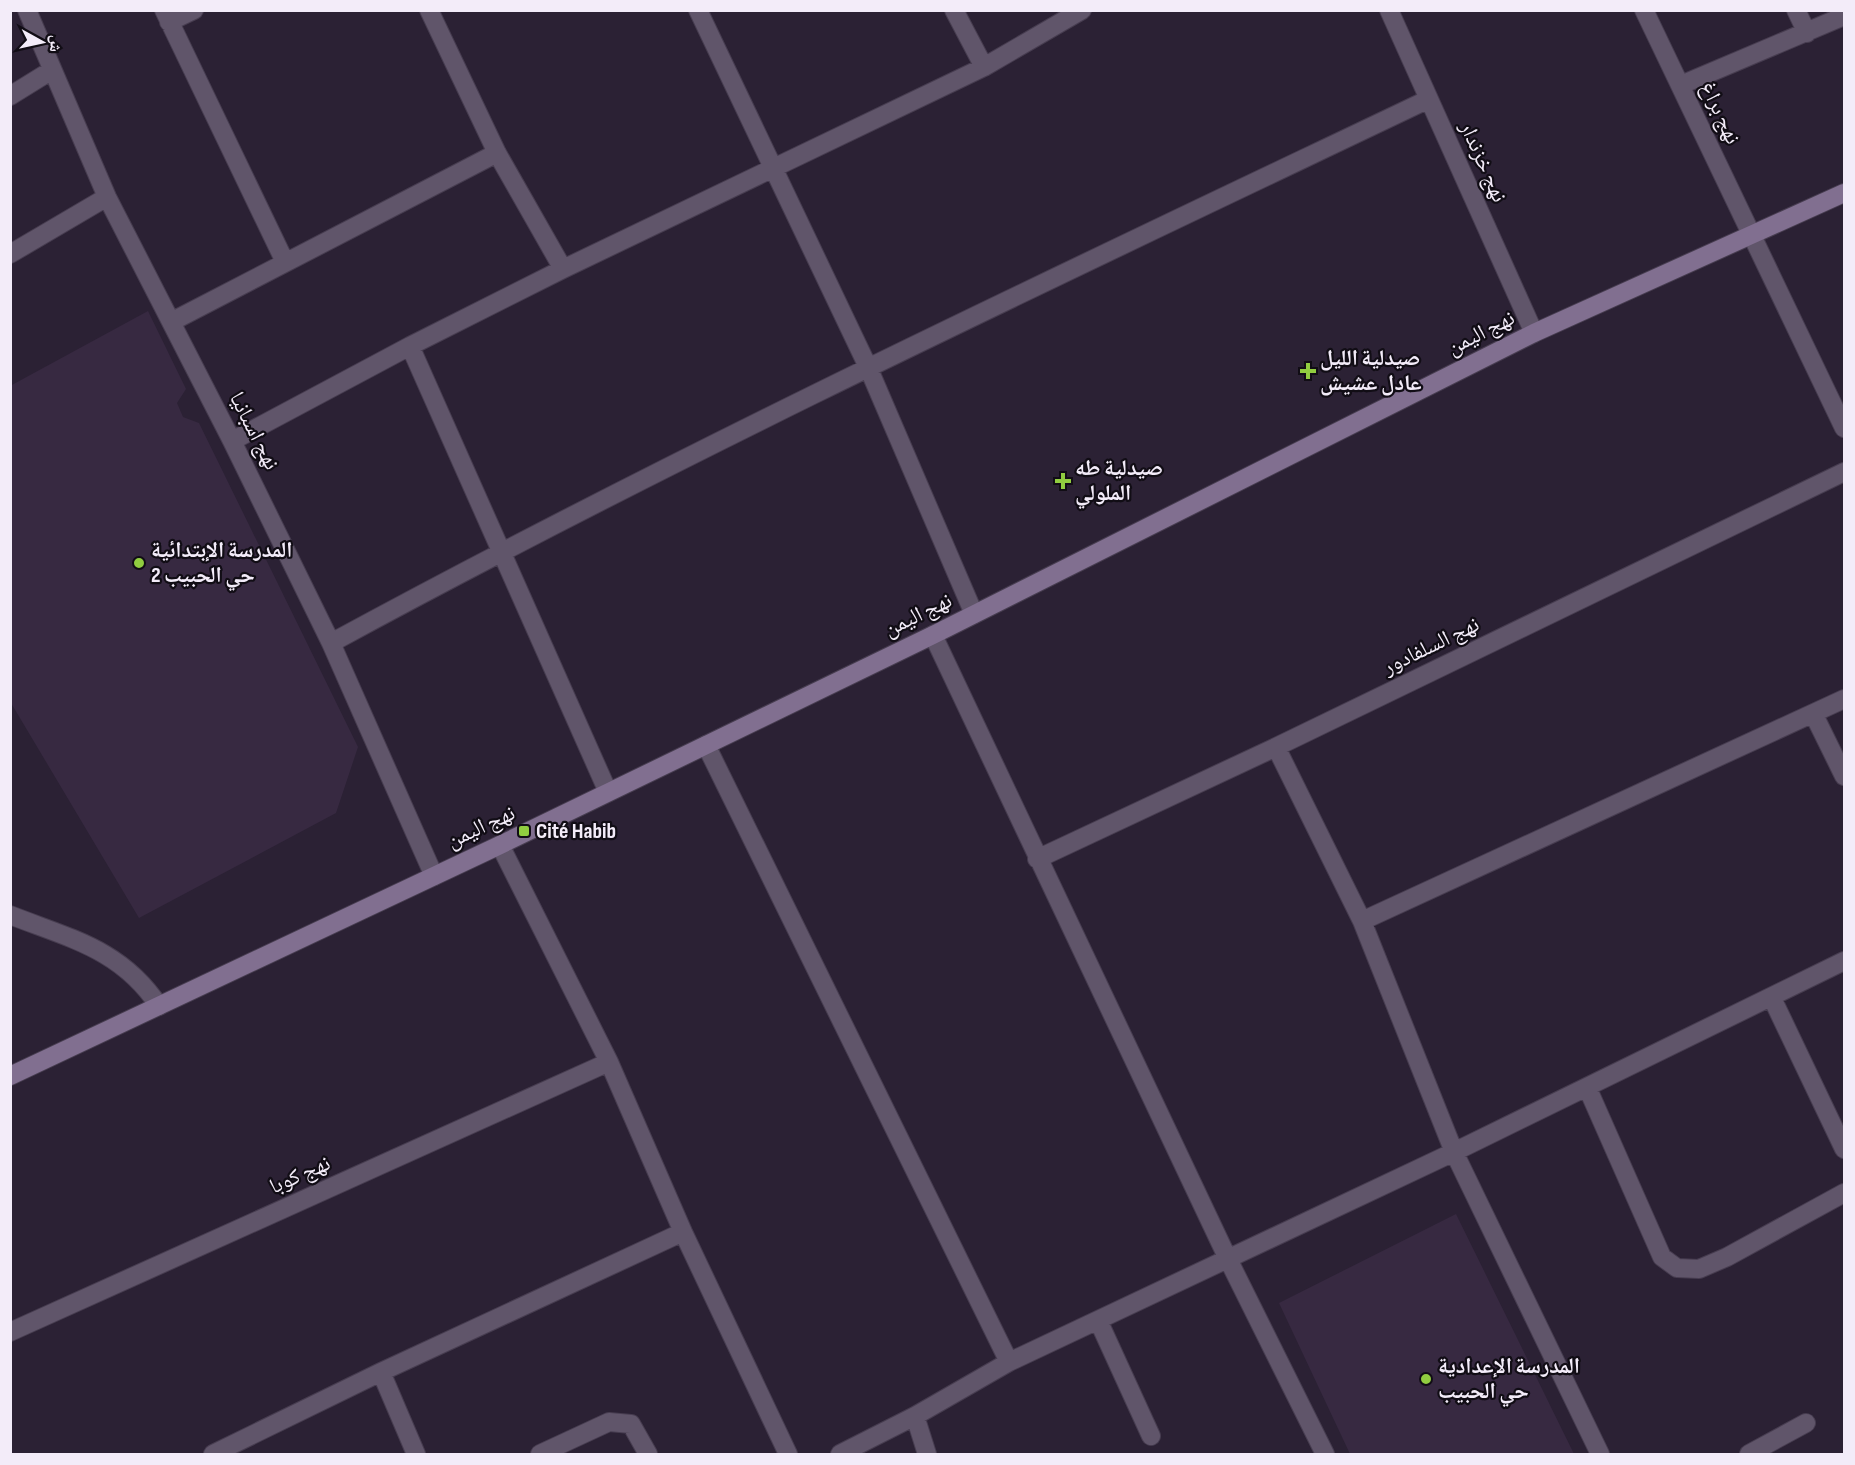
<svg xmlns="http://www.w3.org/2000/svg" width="1855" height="1465" font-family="'Sofia Sans Condensed','Noto Naskh Arabic',sans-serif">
<rect width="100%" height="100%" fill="#2b2134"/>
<path fill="#372941" d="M148 311 186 389 177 403 183 417 199 423 358 747 336 813 139 918 11 703 10 386Z
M1456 1214 1574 1454H1350L1279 1303Z"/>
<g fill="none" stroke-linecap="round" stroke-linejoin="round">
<g stroke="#473d50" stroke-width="20">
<path id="minor" d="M27 10 107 197 232 441 331 643 434 876
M164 10 285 262
M429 10 497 153 563 269
M698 10 868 367 974 614
M954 10 984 67
M1389 10 1534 333
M1644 10 1844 428
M1796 10 1807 33
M169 22 194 10
M1681 85 1844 16
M10 96 52 70
M10 254 107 197
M171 322 497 153
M410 346 608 792
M232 441 410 346 563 269 984 67 1082 10
M933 635 1228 1259 1325 1454
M331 643C690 448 1060 275 1429 99
M1814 715 1844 776
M706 745 1009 1362
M1276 747 1362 921 1454 1152 1600 1454
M500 845 609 1062 683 1232 788 1454
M1037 859 1276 747 1844 472
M10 915C71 939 121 949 159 1006
M1362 921 1844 699
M1772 998 1844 1149
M1587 1087 1662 1257 1677 1268 1699 1269 1727 1257 1844 1193
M1098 1320 1151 1436
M10 1332 609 1062
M381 1372 416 1454
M915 1416 927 1454
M213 1454 381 1372 683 1232
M540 1454 609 1422 631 1424 648 1454
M840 1454 915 1416 1009 1362 1454 1152 1844 961
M1749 1454 1806 1423"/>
</g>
<g stroke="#473d50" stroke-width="20">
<path id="secondary" d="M10 1076 500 845 933 635 1534 333 1844 193"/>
</g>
<use href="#minor" stroke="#60556a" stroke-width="18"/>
<use href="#secondary" stroke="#816f90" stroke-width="18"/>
</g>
<g fill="#91cd40" stroke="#110d15" stroke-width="2">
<path d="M1305 362h6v6h6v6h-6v6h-6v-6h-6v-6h6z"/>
<path d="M1060 472h6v6h6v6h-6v6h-6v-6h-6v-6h6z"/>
<circle cx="139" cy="563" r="6"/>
<rect x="518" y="825" width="12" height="12" rx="3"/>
<circle cx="1426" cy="1379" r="6"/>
</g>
<g text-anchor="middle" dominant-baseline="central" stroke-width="4.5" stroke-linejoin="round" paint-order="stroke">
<g font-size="22" fill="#f3ecf9" stroke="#110d15">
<text transform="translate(1720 113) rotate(65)">نهج براغ</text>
<text transform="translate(1483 162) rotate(66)">نهج خزندار</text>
<text transform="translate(1481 333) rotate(-27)">نهج اليمن</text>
<text transform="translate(254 431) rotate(63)">نهج اسبانيا</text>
<text transform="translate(918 615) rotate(-26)">نهج اليمن</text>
<text transform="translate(1431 646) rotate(-26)">نهج السلفادور</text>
<text transform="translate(481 827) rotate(-25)">نهج اليمن</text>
<text transform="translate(300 1175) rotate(-24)">نهج كوبا</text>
</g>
<g font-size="22" font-weight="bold" fill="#f3ecf9" stroke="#110d15" text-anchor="start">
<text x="1320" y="358">صيدلية الليل<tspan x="1320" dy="25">عادل عشيش</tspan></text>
<text x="1075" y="468">صيدلية طه<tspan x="1075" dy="25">الملولي</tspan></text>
<text x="151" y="550">المدرسة الإبتدائية<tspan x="151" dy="25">حي الحبيب 2</tspan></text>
<text x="536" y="831">Cité Habib</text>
<text x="1438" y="1366">المدرسة الإعدادية<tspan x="1438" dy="25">حي الحبيب</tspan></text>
</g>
</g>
<rect width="1855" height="1465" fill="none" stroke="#f3ecf9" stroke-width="24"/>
<g transform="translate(42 42) rotate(98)" stroke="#110d15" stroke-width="4.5" paint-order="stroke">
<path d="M0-4.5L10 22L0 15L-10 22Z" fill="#f3ecf9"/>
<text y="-9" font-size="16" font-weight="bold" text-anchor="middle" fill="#f3ecf9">ش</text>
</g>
</svg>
